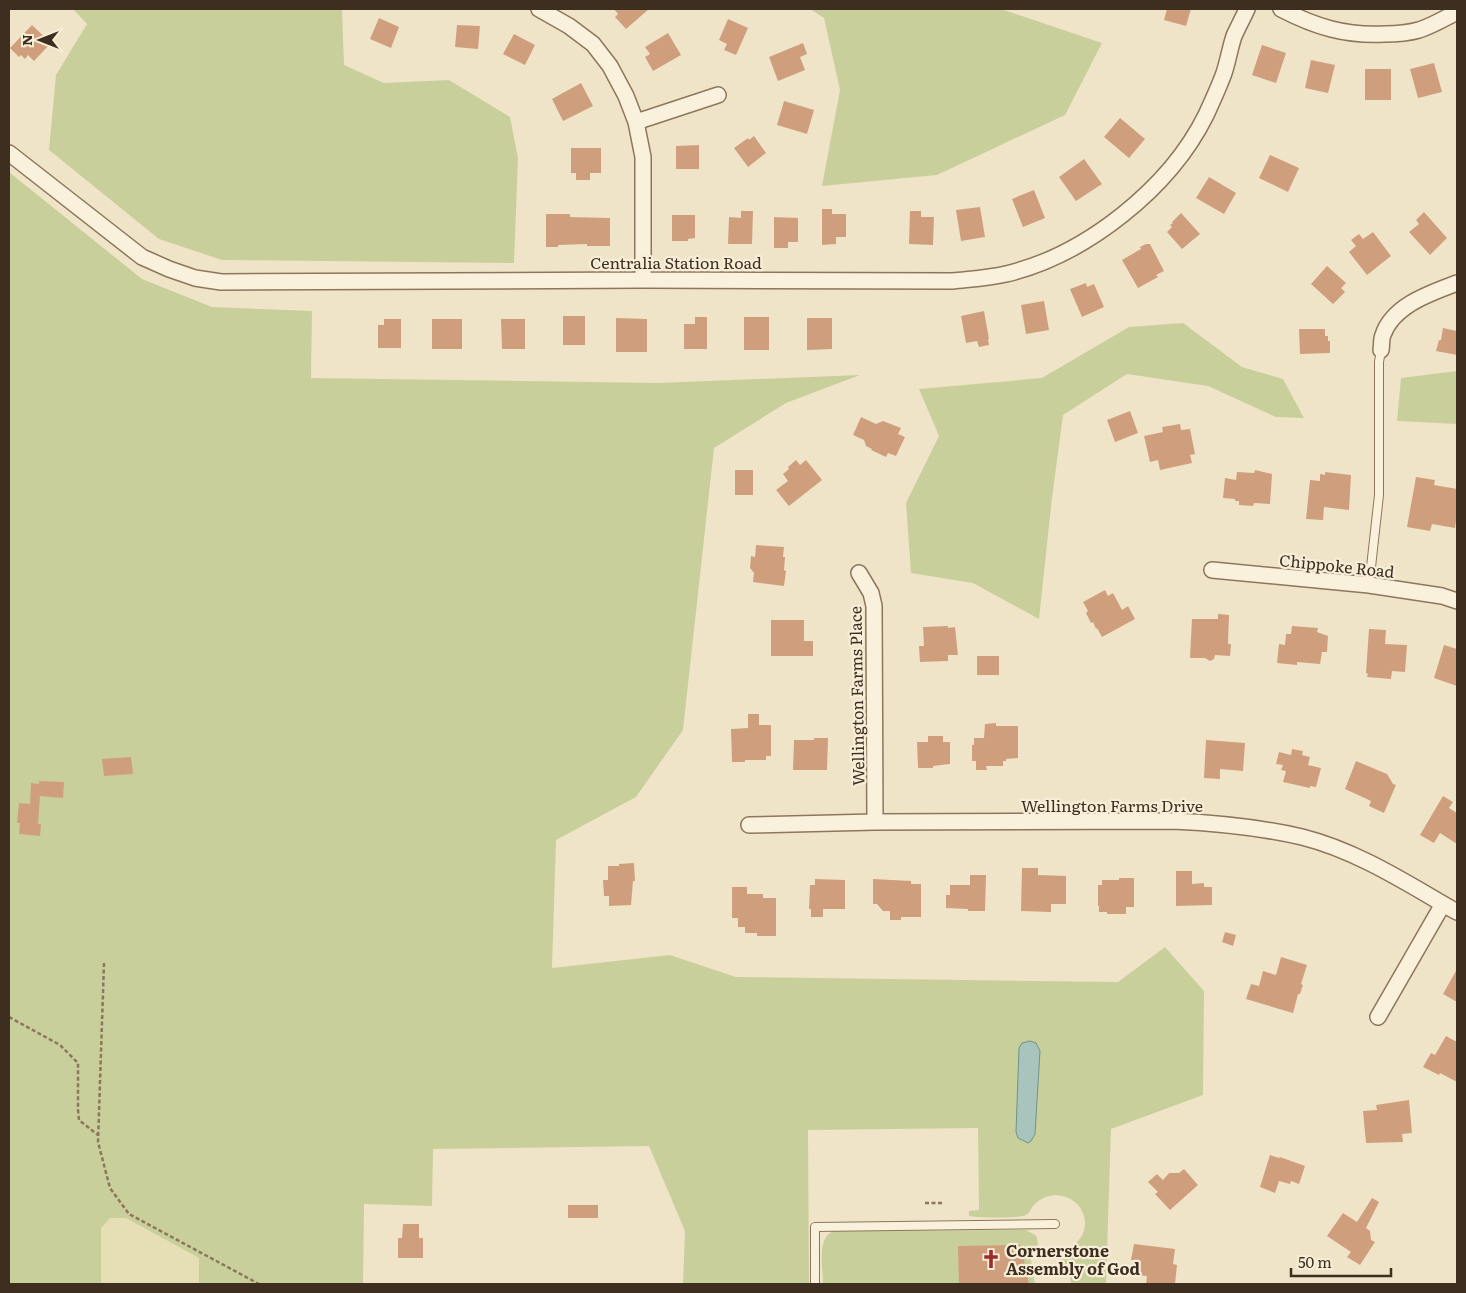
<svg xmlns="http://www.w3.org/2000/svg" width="1466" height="1293" font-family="Literata,serif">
<rect width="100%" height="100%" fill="#f0e4c8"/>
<path fill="#e6deb5" d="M110 1218H126L199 1258V1284H101V1228Z"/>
<path fill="#c9cf9b" d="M73 9H342L344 65 384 83 449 80 510 117 518 158 514 263 222 260 159 239 49 150 56 75 87 24Z
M810 9H1001L1102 43 1065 115 937 175 822 186 840 90 824 18Z
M9 172 142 279 212 307 312 311 311 378 658 383 860 375 786 403 714 448 683 730 636 797 556 840 552 968 670 955 736 977 1118 982 1165 947 1204 991 1203 1095 1111 1129 1106 1284H1071L1069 1270 1061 1271 1057 1268C1058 1248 1083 1248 1085 1225 1086 1217 1081 1207 1075 1202 1062 1192 1044 1193 1033 1206 1030 1210 1029 1215 1023 1216 1012 1218 980 1218 969 1216V1211L979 1210 978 1128 808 1130 809 1284H683L685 1231 649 1146 433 1149 432 1206 364 1204 363 1284H199V1258L126 1218H110L101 1228V1284H9Z
M1183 323 1242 367 1283 379 1304 418 1276 417 1208 386 1127 374 1063 415 1052 498 1039 619 973 583 911 573 906 503 939 436 919 389 1042 378 1129 327Z
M1457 371V424L1397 421 1401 378Z
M1026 1230 1035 1235 1037 1237 1038 1246 1029 1248 1035 1284H823C823 1269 816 1239 833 1231Z"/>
<path fill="#a9c4bc" stroke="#6f938a" d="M1030 1041 1036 1043 1040 1051 1035 1134 1031 1141 1028 1143 1018 1138 1016 1132 1019 1048 1022 1043Z"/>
<path fill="#cf9f7d" d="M614 9H649L626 29 615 17 618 14Z
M1167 9H1191L1186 26 1164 20Z
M379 18 399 27 391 48 370 39Z
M728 19 748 28 736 55 724 50 727 44 719 40Z
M32 25 51 43 34 61 28 55 25 59 21 55 19 57 10 48Z
M457 25 480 26 478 49 455 47Z
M668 33 681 55 653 71 645 57 650 54 645 47Z
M514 34 535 45 525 65 503 54Z
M803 43 807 54 800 57 805 70 778 81 769 57Z
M1262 45 1286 53 1276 83 1252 75Z
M1311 60 1335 65 1328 93 1305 88Z
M1434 63 1442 92 1418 98 1410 69Z
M1365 69H1391V100H1365Z
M581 83 593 106 563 121 552 99Z
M784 101 814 110 807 134 777 125Z
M1120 118 1145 139 1129 158 1104 137Z
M754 136 766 153 748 167 734 148 748 138 749 140Z
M699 145V169H676V146Z
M571 148H601V173H590V180H576V173H571Z
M1270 155 1299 168 1288 192 1259 178Z
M1084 159 1102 184 1076 201 1059 177Z
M1209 177 1236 193 1224 214 1196 198Z
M1034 190 1045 218 1023 227 1012 199Z
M980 207 985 237 961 241 956 210Z
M822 209H832V214H846V237H836V244L822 245Z
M741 211H753L752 244H728L729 217 741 218Z
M910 211H921V217H934L933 245 909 244Z
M1424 212 1447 238 1430 255 1409 232 1419 224 1416 220Z
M1181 213 1200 234 1182 249 1167 232 1172 227 1170 225 1173 223 1172 222Z
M546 214H570V217L610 218V246H587V244L558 245V247H546Z
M672 215H695V238L688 239V241H672Z
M774 217 798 218V242H788V248H774Z
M1373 232 1391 256 1367 275 1349 252 1356 246 1351 240 1359 234 1363 239Z
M1146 244H1150L1164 271 1156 275 1158 277 1138 288 1122 260 1141 249 1140 247Z
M1327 266 1346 283 1341 288 1345 292 1333 304 1311 284Z
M1086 283 1087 287 1094 284 1104 307 1082 317 1070 289Z
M1044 301 1049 330 1026 334 1021 305Z
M984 311 989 339H988L989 345 979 347 977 341 966 343 961 316Z
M563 316H585V345H563Z
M695 317H707V349H684V324H695Z
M744 317H769V350H744Z
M616 318 647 319V352H616Z
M807 318H832V349L807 350Z
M384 319H401V348H378V325H384Z
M432 319H462V349H432Z
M501 319H525V349H502Z
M1443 328 1457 331V355L1436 351 1439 340H1441Z
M1299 329H1325V336H1328V341H1330V353L1300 354Z
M1130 411 1138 433 1115 442 1107 420Z
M861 417 876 424 883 421 901 428 898 434 905 437 896 456 888 453 886 457 871 450 872 449 866 446 864 440 853 435Z
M1180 424 1181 430 1190 429 1195 454 1190 455 1192 463 1160 470 1158 460 1150 462 1144 436 1163 432 1162 427Z
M796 460 800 465 806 460 822 480 789 506 776 490 788 481 783 474 789 469 788 467Z
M735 470H753V495H735Z
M1255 470 1272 474 1270 504 1254 503 1253 506 1239 505V501H1235V499L1223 498 1225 478 1236 480 1237 472 1254 473Z
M1325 472 1351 475 1349 510 1324 507 1323 520 1306 519 1310 480 1320 481V474L1325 475Z
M1416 477 1435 480 1434 485 1457 489V514L1455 528 1432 524 1430 531 1407 527Z
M756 545 784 547 783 557H785L784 570 786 571 784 586 753 582 754 573 750 568 751 556 755 557Z
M1105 590 1108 596 1113 593 1122 610 1128 606 1135 619 1102 637 1097 628 1096 629 1093 622 1091 623 1086 613 1088 611 1083 602Z
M1218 614 1229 615 1228 644H1231L1230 656 1215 655 1214 659 1210 661 1205 658H1190L1192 619H1218Z
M771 620H804V641H813V656H771Z
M948 626V628L955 627 958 655H948V661L920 662 919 646H924L923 627Z
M1292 626 1318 628 1317 632 1328 636 1327 652H1322L1320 664 1297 662V665L1277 663 1279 644 1285 645 1286 634H1291Z
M1369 629 1386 630 1385 644 1407 645 1405 672 1392 671 1391 679 1367 677 1368 674 1366 673Z
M1444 645 1457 649V686L1434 678Z
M977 656H999V675H977Z
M748 714H759V725H771V756H766V760H745V762H732L731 729 748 728Z
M996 723V726H1018V758L1006 759V761H1003V766H986L987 770H976V761H972V745H974V738H984L985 724Z
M928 736H943V742H950V764L933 766V768H918L917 742H928Z
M814 738H828L827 770H793L794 740H814Z
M1206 740 1245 743 1243 771 1220 769V779L1204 778Z
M1292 749 1303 751 1302 755 1310 757 1308 765 1321 768 1316 787 1310 786V788L1283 782 1286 771 1281 770 1283 765 1276 764 1279 752 1291 755Z
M131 757 133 774 104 776 102 759Z
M1356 761 1387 774 1393 784 1396 785 1384 813 1369 806 1371 801 1345 789Z
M39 781 64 782 63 798 40 796 38 824H41L40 836 19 834 20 823H17L19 803 30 804 31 783 39 784Z
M1443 796 1453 802 1449 808 1457 813V844L1440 833 1434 843 1420 835Z
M634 863 635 881H633L631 905 609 906V896H604L603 880H608V866H619V864Z
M1022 868H1038V875L1066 876V904H1051V912L1021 911Z
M1176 871H1192V884L1204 883V887H1212V905L1176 906Z
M970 875H986L985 911H968V909L946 908V895H950V885H970Z
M1119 878H1134V907H1126V914H1107V912H1099V906H1098V885H1102V880H1119Z
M815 879 845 880V909H823V917H811V909H809L810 885H815Z
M873 879 911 881V884H921V917H901V920H890V911H883L877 904H873Z
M732 887H747V894H763V898H776V936H757V933H745V927H738V918H732Z
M1225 932 1236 935 1233 946 1222 942Z
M1281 957 1307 965 1301 984 1303 985 1300 994H1298L1293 1013 1246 999 1251 984 1259 986 1263 971 1276 975Z
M1457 969V1002L1443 994Z
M1446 1036 1457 1042V1082L1440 1073 1439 1075 1423 1067 1431 1053 1435 1055Z
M1409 1100 1412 1133 1402 1134 1403 1142 1366 1143 1363 1111 1377 1110 1376 1105Z
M1270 1155 1279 1158 1280 1157 1305 1166 1299 1184 1291 1181 1290 1184 1279 1181 1275 1193 1260 1187Z
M1184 1169 1198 1185 1170 1210 1155 1194 1158 1192 1148 1182 1157 1174 1163 1180 1169 1173H1179Z
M1372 1198 1379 1202 1366 1228 1370 1231 1371 1240 1375 1242 1360 1265 1347 1257 1351 1252 1327 1236 1343 1213 1357 1222Z
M568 1205H598V1218H568Z
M403 1224H419V1238H423V1258H398V1238H402Z
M1134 1244 1175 1249 1173 1264 1177 1265 1175 1284H1146L1147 1276 1135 1275 1137 1260H1131Z
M1021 1245 1029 1284H959L958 1246Z"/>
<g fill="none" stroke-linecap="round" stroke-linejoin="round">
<g stroke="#8d765c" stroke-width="10">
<path id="lane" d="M1369 585 1379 495V362L1381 350
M815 1284V1227L1055 1224"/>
</g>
<g stroke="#8d765c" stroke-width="18">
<path id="street" d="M539 9 569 26 593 44 610 66 626 96 636 122 643 157V280
M1281 9C1316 27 1345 36 1385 34 1396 34 1408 33 1419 30 1432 26 1445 18 1457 12
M636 122 718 95
M9 153 142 257 169 269 195 278 221 282 643 280 953 281C971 279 989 278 1006 274 1086 255 1170 188 1206 115 1212 102 1219 87 1224 73 1228 61 1230 48 1234 36 1238 27 1243 18 1247 9
M1381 350C1382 345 1381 339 1383 335 1393 305 1431 293 1457 283
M1212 570 1369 585 1442 596 1457 601
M859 573 871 593 874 606 875 822
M749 825 875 822 1173 821C1216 823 1259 827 1302 837 1358 851 1408 884 1457 912
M1378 1017 1443 904"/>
</g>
<path stroke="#8d765c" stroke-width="2.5" stroke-dasharray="4 2.5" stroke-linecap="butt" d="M104 963 98 1142 110 1188 129 1214 259 1284
M9 1017 60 1045 78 1063V1110L79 1120 98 1135
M925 1203H943
M1030 1272 1051 1268"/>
<use href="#lane" stroke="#faf1dc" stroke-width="8"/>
<use href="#street" stroke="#faf1dc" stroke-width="15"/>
</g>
<defs>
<g id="church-bare" transform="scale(1.5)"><path d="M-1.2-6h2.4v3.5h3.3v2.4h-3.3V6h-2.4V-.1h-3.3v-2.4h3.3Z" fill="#9e2a2b" stroke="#f7eed8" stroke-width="2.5" paint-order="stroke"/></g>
</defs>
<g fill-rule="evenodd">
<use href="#church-bare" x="991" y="1259"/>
</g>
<g text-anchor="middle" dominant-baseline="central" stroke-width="4.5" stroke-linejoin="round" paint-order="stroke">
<g font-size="16" fill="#3d2e20" stroke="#f7eed8">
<text x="676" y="262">Centralia Station Road</text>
<text transform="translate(1337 565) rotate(6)">Chippoke Road</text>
<text transform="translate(856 696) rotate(-91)">Wellington Farms Place</text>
<text x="1112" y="805">Wellington Farms Drive</text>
</g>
<g font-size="16" font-weight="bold" fill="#3d2e20" stroke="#f7eed8" text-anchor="start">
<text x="1006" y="1250">Cornerstone<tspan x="1006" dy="18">Assembly of God</tspan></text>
</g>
</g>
<rect width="1466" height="1293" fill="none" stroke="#3d2e20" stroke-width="20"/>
<g transform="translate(40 40) rotate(270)" stroke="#f7eed8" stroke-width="4" paint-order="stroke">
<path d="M0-4L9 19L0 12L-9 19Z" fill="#3d2e20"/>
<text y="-8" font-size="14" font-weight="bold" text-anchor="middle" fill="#3d2e20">N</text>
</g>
<path d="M1291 1268v8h100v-8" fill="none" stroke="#3d2e20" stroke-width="2.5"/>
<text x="1298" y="1268" font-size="15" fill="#3d2e20" stroke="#f7eed8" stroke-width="4" paint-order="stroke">50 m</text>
</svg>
